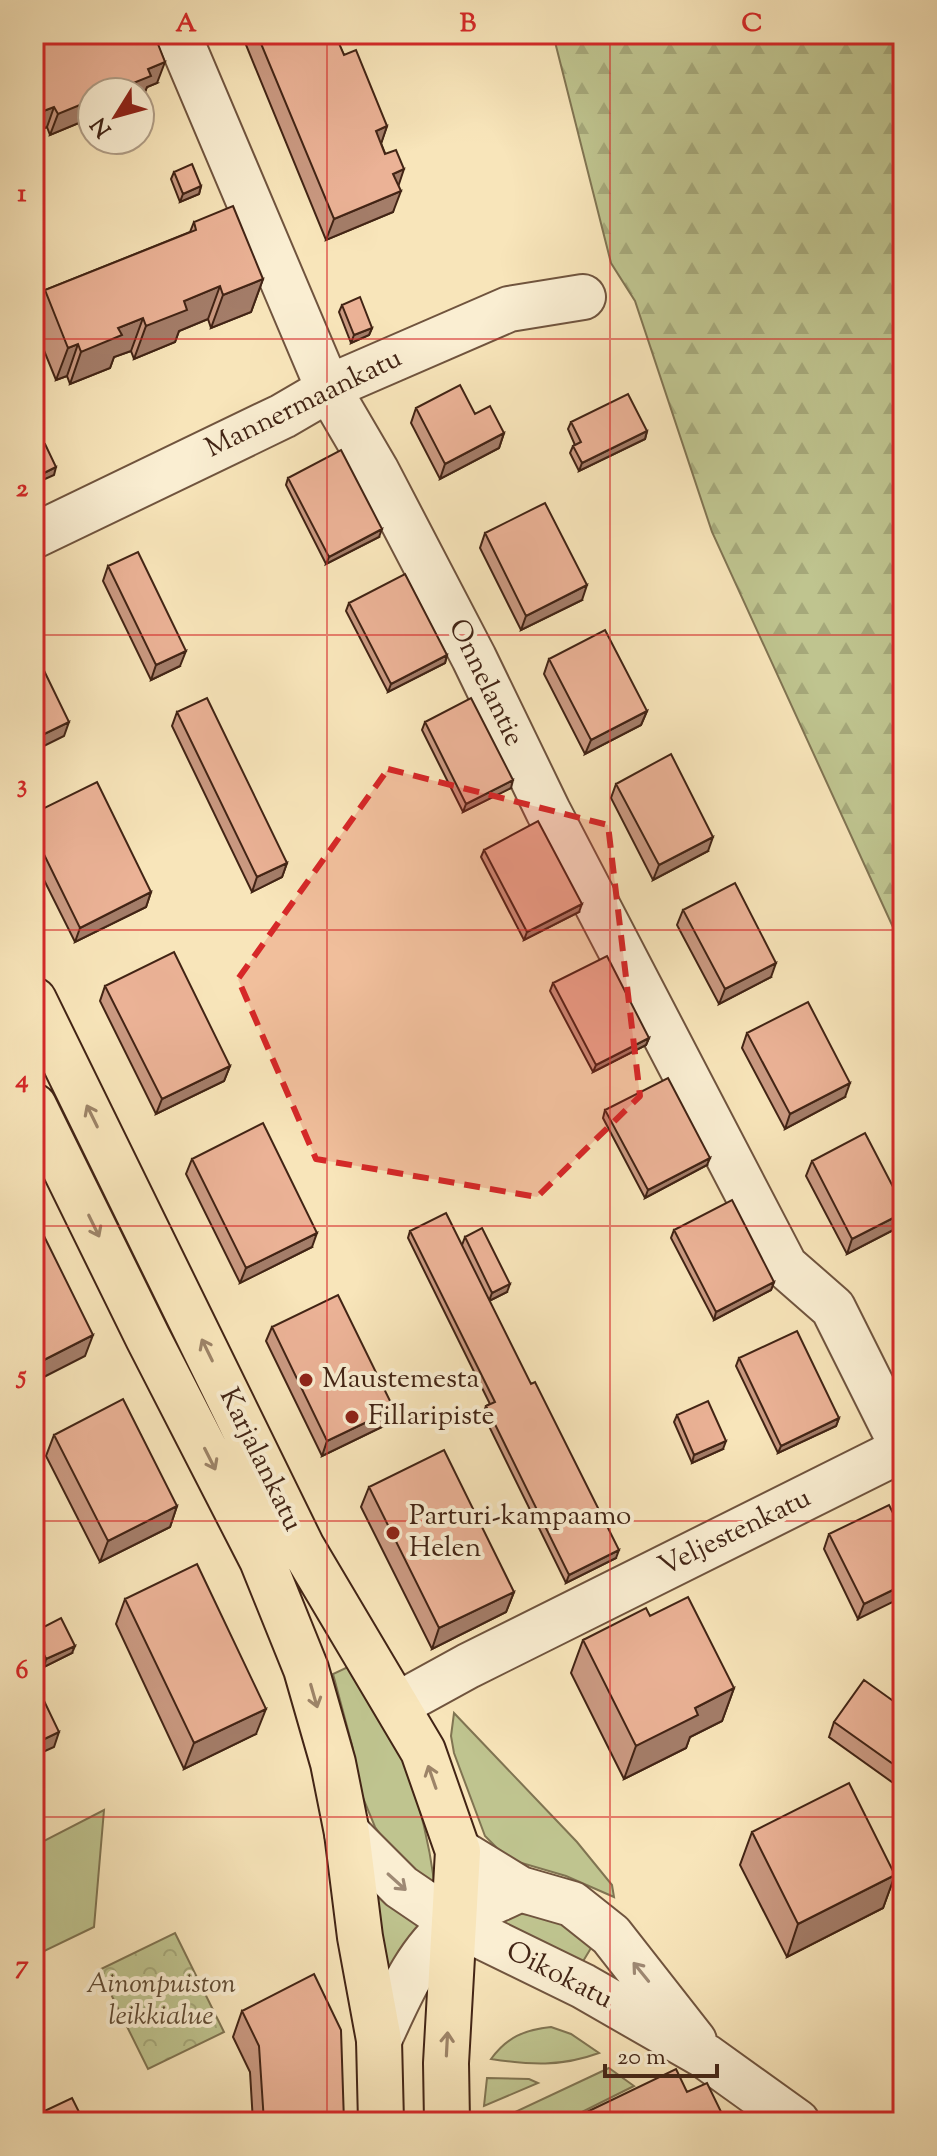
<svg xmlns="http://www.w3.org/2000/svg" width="937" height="2156" font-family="'Sorts Mill Goudy',serif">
<defs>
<pattern id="forest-firs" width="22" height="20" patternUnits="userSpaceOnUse" patternTransform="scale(2)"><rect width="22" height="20" fill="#bfc48f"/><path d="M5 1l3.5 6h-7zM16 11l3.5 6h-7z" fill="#a5a87a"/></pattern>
<pattern id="park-crowns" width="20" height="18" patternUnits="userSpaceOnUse" patternTransform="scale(2)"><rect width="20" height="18" fill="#bfc48f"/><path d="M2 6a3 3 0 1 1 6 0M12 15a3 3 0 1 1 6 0" fill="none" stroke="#a5a87a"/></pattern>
</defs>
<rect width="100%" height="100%" fill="#f8e5ba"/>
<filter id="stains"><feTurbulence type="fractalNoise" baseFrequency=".0025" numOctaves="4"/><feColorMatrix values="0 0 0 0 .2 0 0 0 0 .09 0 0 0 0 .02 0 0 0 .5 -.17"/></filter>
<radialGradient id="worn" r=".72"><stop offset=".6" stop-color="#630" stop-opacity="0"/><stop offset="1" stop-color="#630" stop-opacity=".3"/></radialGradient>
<path fill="#bfc48f" stroke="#807452" stroke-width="2" d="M350 1666C364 1689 380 1712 392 1736 415 1782 427 1830 434 1880L430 1882 395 1855 375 1827 361 1793 352 1745 333 1674Z
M454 1713 577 1842 612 1885 614 1897 566 1876 508 1859 485 1836 454 1753 451 1736Z
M104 1810 94 1927 34 1956V1846Z
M370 1877 427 1923 387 1988Z
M507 1913 550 1916 594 1943 582 1963 490 1920Z
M551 2027 571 2034 599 2053C561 2067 530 2065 491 2059 507 2037 524 2030 551 2027Z
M609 2068 634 2086 562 2122H494Z
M487 2078 529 2079 538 2083 484 2106Z"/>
<path fill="url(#forest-firs)" stroke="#807452" stroke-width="2" d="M553 34H903V949L712 532 635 301 611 263Z"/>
<path fill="url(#park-crowns)" stroke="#807452" stroke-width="2" d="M175 1933 224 2032 148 2069 99 1970Z"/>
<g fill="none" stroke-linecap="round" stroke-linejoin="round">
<g stroke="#70543e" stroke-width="48">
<path id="minor" d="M178 34 328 388 376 470 474 658 548 811 785 1266 833 1308 903 1448
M34 536 283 416 343 381 509 309 583 297
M397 1705 468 1666 903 1449
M347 1833 401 1887 454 1923 583 1986 705 2056 797 2122
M458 1851 520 1889 572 1904 611 1935 694 2041
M379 2040C398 1999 416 1953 453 1924 472 1909 499 1900 520 1889"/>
</g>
<g stroke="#422415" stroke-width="48">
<path id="major" d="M34 1000 302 1547 423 1751 458 1851 446 2063 447 2122
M34 1106 148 1338 262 1560 306 1669 333 1763 347 1833 360 1937 379 2040 381 2122"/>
</g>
<use href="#minor" stroke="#faeed2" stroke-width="44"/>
<use href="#major" stroke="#f8e5ba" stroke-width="44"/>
</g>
<path fill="#ca9981" stroke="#422415" stroke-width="2" d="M246 34H343L339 45 344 55 387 126 381 143 398 186 393 212 326 240 244 40Z
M34 47 157 83 147 87 143 97 140 98V92H92V109L90 110 86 120 50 135 47 127 37 131 34 140Z
M174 172 201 186 199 194 180 202 171 179Z
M194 222 263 279 251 312 211 328 208 319 179 331 175 342 134 359 131 351 114 357 110 368 70 384 67 376 56 380 34 326V320L45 290 190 232Z
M342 305 372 328 369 335 351 343 339 312Z
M416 408 475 414 504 433 499 448 440 479 411 423Z
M571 422 647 431 645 439 579 471 570 453 573 446 575 445 568 429Z
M288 478 379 537 326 564 286 485Z
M485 533 582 600 521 630 480 548Z
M108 566 180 666 151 680 103 581Z
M349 603 447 655 445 663 388 692 346 611Z
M549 659 647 711 641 725 585 754 544 674Z
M177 712 287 863 282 877 252 892 172 726Z
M425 722 511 788 463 812 422 730Z
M616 784 708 851 653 880 611 798Z
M34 813 151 892 146 907 75 942 34 860Z
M484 850 579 912 524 940 481 857Z
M683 910 771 977 719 1004 677 925Z
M553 983 649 1038 646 1045 593 1072 550 991Z
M105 986 230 1066 224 1081 156 1114 100 1001Z
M747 1033 845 1097 785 1129 742 1048Z
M605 1110 707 1165 645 1198 603 1118Z
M192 1159 312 1247 240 1283 186 1174Z
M812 1161 901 1226 847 1254 806 1176Z
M674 1230 774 1282 771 1290 714 1320 671 1238Z
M410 1231 462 1245 465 1237 507 1292 489 1301 616 1558 566 1583 483 1414 486 1406 490 1404 408 1238Z
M272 1327 388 1424 322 1456 266 1341Z
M739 1358 839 1418 836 1426 778 1453 736 1366Z
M677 1415 723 1449 692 1463 674 1422Z
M54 1435 177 1506 170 1527 100 1562 46 1456Z
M369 1487 514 1592 506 1612 432 1649 361 1507Z
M903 1533 858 1619 824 1549 829 1534Z
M125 1599 256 1734 184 1769 116 1624Z
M650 1616 734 1688 722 1721 690 1737 686 1748 624 1779 571 1673 583 1640Z
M34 1632 72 1653 44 1667 34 1647Z
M903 1708V1790L829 1737 834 1722Z
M752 1832 895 1875 883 1908 787 1957 740 1865Z
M242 2011 344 2122H253L250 2072 233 2037Z"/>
<path fill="#a47d69" stroke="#422415" stroke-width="2" d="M332 34H343L339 46Z
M165 62 157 83 147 87 143 97 140 98V92H111L148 69Z
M108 85 106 92H92V109L90 110 86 120 50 135 58 114 91 92Z
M54 107 47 127 37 131 34 140V123L38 113Z
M387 126 380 147 376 131Z
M404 169 397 190 393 174Z
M201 186 199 194 180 202 183 194Z
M401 191 393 212 326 240 334 219Z
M263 279 251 312 211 328 223 295Z
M220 286 208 319 179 331 175 342 134 359 146 326 184 301Z
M143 318 131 351 114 357 110 368 70 384 81 352 118 328Z
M372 328 369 335 351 343 354 335Z
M78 344 67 376 56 380 68 348Z
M647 431 645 439 579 471 582 463Z
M504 433 499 448 440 479 445 464Z
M56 467 54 475 34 484V478Z
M382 529 379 537 326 564 329 557Z
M587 585 582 600 521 630 526 616Z
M186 651 180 666 151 680 156 665Z
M447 655 445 663 388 692 391 684Z
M647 711 641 725 585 754 591 740Z
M69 722 64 736 34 751V739Z
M513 780 511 788 463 812 466 804Z
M713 837 708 851 653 880 659 865Z
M287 863 282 877 252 892 257 877Z
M151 892 146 907 75 942 80 928Z
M582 904 579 912 524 940 527 932Z
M776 963 771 977 719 1004 725 989Z
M649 1038 646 1045 593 1072 596 1065Z
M230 1066 224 1081 156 1114 162 1099Z
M850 1083 845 1097 785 1129 790 1114Z
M710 1158 707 1165 645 1198 648 1190Z
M903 1213V1219L901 1226 847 1254 852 1239Z
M317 1233 312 1247 240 1283 246 1268Z
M774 1282 771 1290 714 1320 716 1312Z
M510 1284 507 1292 489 1301 492 1293Z
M93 1335 85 1356 34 1382V1365Z
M394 1409 388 1424 322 1456 327 1441Z
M839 1418 836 1426 778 1453 781 1446Z
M726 1441 723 1449 692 1463 694 1455Z
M177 1506 170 1527 100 1562 108 1541Z
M619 1550 616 1558 566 1583 569 1575Z
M903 1585V1597L858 1619 864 1604Z
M514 1592 506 1612 432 1649 439 1628Z
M75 1646 72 1653 44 1667 46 1659Z
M734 1688 722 1721 690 1737 686 1748 624 1779 636 1746 695 1708Z
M266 1709 256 1734 184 1769 194 1743Z
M59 1732 54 1747 34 1756V1744Z
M895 1875 883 1908 787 1957 798 1924Z"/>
<path fill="#ebb296" stroke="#422415" stroke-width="2" d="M65 34H154L165 62 148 69 151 76 111 92 108 85 91 92 92 100 58 114 54 107 38 113 41 120 34 123V47Z
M257 34H335L344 55 356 50 387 126 376 131 385 154 396 150 404 169 393 174 401 191 334 219Z
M192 164 201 186 183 194 174 172Z
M233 206 263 279 223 295 220 286 184 301 187 310 146 326 143 318 118 328 122 335 81 352 78 344 68 348 45 290 196 230 194 222Z
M360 297 372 328 354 335 342 305Z
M460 385 475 414 490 406 504 433 445 464 416 408Z
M628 394 647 431 582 463 573 446 581 442 571 422Z
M45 444 56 467 34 478V449Z
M341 450 382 529 329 557 288 478Z
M545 503 587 585 526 616 485 533Z
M138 552 186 651 156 665 108 566Z
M405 574 447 655 391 684 349 603Z
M605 630 647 711 591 740 549 659Z
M34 650 69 722 34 739Z
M207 698 287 863 257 877 177 712Z
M471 698 513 780 466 804 425 722Z
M671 754 713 837 659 865 616 784Z
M97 782 151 892 80 928 34 834V813Z
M538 821 582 904 527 932 484 850Z
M735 883 776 963 725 989 683 910Z
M174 952 230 1066 162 1099 105 986Z
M607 956 649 1038 596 1065 553 983Z
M808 1002 850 1083 790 1114 747 1033Z
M668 1078 710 1158 648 1190 605 1110Z
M263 1123 317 1233 246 1268 192 1159Z
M865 1133 903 1206V1213L852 1239 812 1161Z
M732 1200 774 1282 716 1312 674 1230Z
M446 1213 531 1384 535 1382 619 1550 569 1575 486 1406 495 1402 410 1231Z
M482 1228 510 1284 492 1293 465 1237Z
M41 1230 93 1335 34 1365V1234Z
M338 1295 394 1409 327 1441 272 1327Z
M797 1331 839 1418 781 1446 739 1358Z
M123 1399 177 1506 108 1541 54 1435Z
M708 1401 726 1441 694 1455 677 1415Z
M444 1450 514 1592 439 1628 369 1487Z
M889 1505 903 1533V1585L864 1604 829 1534Z
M197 1564 266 1709 194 1743 125 1599Z
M688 1597 734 1688 695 1708 698 1715 636 1746 583 1640 646 1608 650 1616Z
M61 1618 75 1646 46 1659 34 1632Z
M34 1680 59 1732 34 1744Z
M864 1680 903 1708V1771L834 1722Z
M849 1783 895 1875 798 1924 752 1832Z
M314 1974 341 2030 344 2122H264L259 2046 242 2011Z
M676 2069 687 2092 707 2083 726 2122H566Z
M72 2098 84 2122H34V2116Z"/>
<defs><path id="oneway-shaft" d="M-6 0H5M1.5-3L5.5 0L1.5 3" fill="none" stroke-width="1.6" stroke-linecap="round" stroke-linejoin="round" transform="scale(2)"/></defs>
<g stroke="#9d8468">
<use href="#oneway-shaft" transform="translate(92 1116) rotate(-116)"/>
<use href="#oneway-shaft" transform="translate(94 1226) rotate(64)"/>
<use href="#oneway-shaft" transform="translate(207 1350) rotate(-116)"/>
<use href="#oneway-shaft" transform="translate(210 1459) rotate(63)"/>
<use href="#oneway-shaft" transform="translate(314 1696) rotate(74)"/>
<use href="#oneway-shaft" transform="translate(432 1777) rotate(-109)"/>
<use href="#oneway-shaft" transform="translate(447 2044) rotate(-87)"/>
</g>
<g stroke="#9e8974">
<use href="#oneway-shaft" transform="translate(397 1882) rotate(42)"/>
<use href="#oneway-shaft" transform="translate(641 1972) rotate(-129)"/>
</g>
<path fill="#d62828" fill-opacity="0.2" stroke="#d62828" stroke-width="6" stroke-dasharray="16 10" stroke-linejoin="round" d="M388 769 608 825 640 1096 537 1197 316 1159 238 979Z"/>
<path fill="none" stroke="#d62828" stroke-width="2" stroke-opacity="0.55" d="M327 34V2122M610 34V2122M34 339H903M34 635H903M34 930H903M34 1226H903M34 1521H903M34 1817H903"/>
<g fill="#8f2418" stroke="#faeed2" stroke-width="3">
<circle cx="306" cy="1380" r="8"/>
<circle cx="352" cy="1417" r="8"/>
<circle cx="393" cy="1533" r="8"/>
</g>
<g text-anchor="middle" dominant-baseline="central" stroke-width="8" stroke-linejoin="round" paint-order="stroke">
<g font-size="28" fill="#422415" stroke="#faeed2">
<text transform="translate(304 404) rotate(-26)">Mannermaankatu</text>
<text transform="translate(485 683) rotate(64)">Onnelantie</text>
<text transform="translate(260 1460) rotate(64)">Karjalankatu</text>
<text transform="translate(735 1533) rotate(-26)">Veljestenkatu</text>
<text transform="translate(559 1976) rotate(27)">Oikokatu</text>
</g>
<g font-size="28" fill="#422415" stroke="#faeed2" text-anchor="start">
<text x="322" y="1380">Maustemesta</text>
<text x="368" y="1417">Fillaripiste</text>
<text x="409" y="1517">Parturi-kampaamo<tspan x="409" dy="32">Helen</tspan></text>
</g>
<g font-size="28" font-style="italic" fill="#614c34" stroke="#faeed2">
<text x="161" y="1985">Ainonpuiston<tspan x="161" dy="32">leikkialue</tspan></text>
</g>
</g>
<rect width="937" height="2156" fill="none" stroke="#f8e5ba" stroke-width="88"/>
<g transform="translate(116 116) rotate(233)"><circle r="38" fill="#faeed2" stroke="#b09d86" stroke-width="2"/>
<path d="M0-6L14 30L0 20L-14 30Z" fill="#8f2418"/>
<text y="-12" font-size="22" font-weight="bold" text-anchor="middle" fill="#422415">N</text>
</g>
<path d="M605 2064v12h112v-12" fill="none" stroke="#422415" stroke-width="4"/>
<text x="617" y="2064" font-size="24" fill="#422415" stroke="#faeed2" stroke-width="6" paint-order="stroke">20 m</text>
<rect x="44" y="44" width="849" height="2068" fill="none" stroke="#d62828" stroke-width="3"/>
<g font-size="26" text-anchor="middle" font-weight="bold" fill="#d62828">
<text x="186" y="31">A</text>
<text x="468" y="31">B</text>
<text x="752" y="31">C</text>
<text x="22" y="201">1</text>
<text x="22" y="496">2</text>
<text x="22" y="792">3</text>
<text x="22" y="1087">4</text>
<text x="22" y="1383">5</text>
<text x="22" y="1678">6</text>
<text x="22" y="1973">7</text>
</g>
<rect width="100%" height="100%" filter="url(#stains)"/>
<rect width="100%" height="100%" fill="url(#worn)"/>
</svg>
